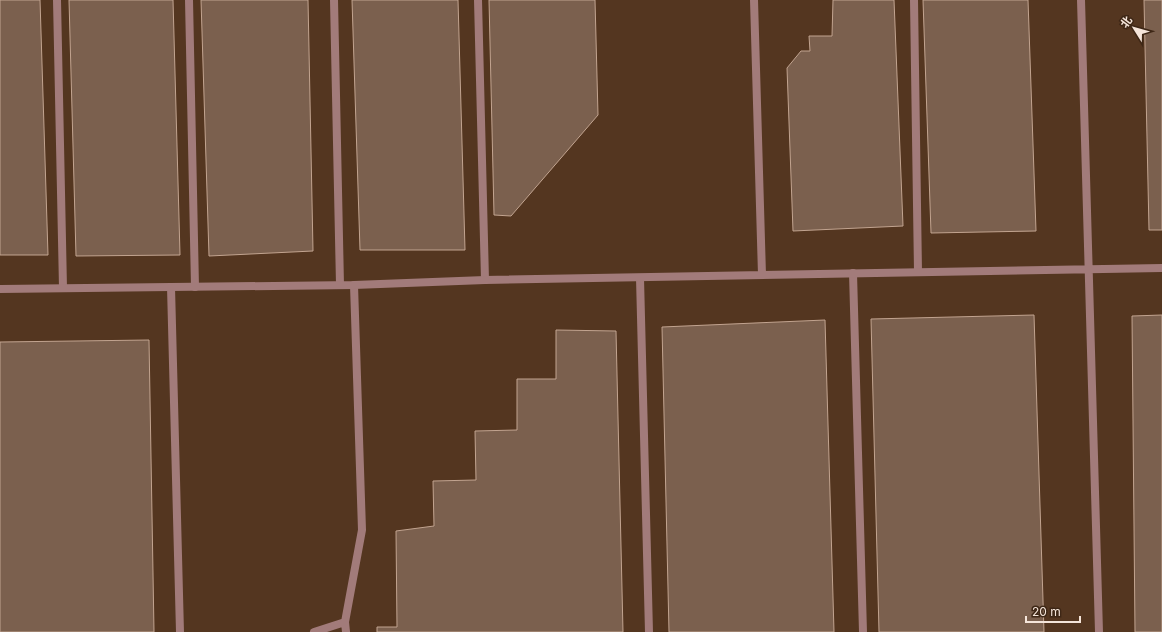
<svg xmlns="http://www.w3.org/2000/svg" width="1162" height="632" font-family="Inter,'Noto Sans SC',sans-serif">
<rect width="100%" height="100%" fill="#49311f"/>
<path fill="#543620" d="M0 0H1162V632H0Z"/>
<path fill="#7b604e" stroke="#c2a490" d="M0 0H40L48 255H0Z
M69 0H173L180 255 76 256Z
M201 0H308L313 251 209 256Z
M352 0H458L465 250H360Z
M489 0H595L598 115 511 216 494 215Z
M833 0H894L903 226 793 231 787 68 801 51H810L809 36H832Z
M923 0H1028L1036 231 931 233Z
M1144 0H1162V230H1149Z
M1034 315 1044 632H879L871 319Z
M1162 315V632H1135L1132 316Z
M825 320 834 632H669L662 327Z
M556 330 616 331 623 632H377V627H397L396 531 434 526 433 481 476 480 475 431 517 430V379H556Z
M149 340 154 632H0V342Z"/>
<g fill="none" stroke-linecap="round" stroke-linejoin="round">
<path stroke="#a27b7a" stroke-width="8" d="M57 0 63 288
M189 0 195 287
M334 0 340 285
M478 0 485 280
M914 0 918 272
M853 273 863 632
M640 278 649 632
M171 287 180 632
M314 632 345 622
M346 632 345 622 362 530 354 285"/>
<path stroke="#a27b7a" stroke-width="8" d="M754 0 762 275
M1081 0 1099 632
M0 289 354 285 485 280 1162 268"/>
</g>
<g transform="translate(1134 28) rotate(307)" stroke="#3e2716" stroke-width="3" paint-order="stroke">
<path d="M0-3L7 15L0 10L-7 15Z" fill="#f5e5da"/>
<text y="-6" font-size="11" font-weight="bold" text-anchor="middle" fill="#f5e5da">北</text>
</g>
<path d="M1026 616v6h54v-6" fill="none" stroke="#f5e5da" stroke-width="2"/>
<text x="1032" y="616" font-size="12" fill="#f5e5da" stroke="#3e2716" stroke-width="3" paint-order="stroke">20 m</text>
</svg>
